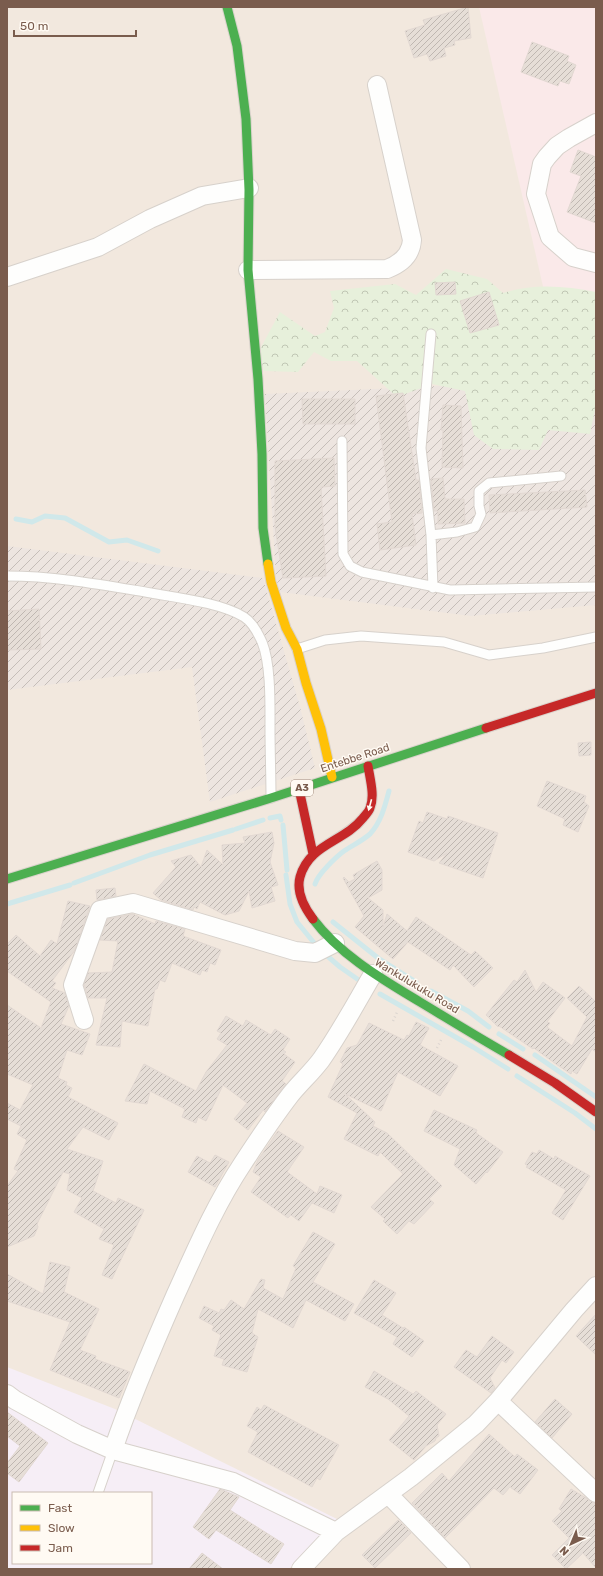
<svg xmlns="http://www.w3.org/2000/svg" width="603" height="1576" font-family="Rubik,sans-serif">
<defs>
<pattern id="industrial-furrows" width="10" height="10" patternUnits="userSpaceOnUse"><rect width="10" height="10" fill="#ede5e0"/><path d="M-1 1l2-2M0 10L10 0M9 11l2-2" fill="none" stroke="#c5bdb8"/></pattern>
<pattern id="forest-crowns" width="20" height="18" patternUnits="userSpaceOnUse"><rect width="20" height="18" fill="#e7f0db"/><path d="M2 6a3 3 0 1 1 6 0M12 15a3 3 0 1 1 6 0" fill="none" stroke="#c0c6b4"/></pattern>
<pattern id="building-hatch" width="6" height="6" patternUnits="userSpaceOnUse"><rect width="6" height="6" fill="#e6ded7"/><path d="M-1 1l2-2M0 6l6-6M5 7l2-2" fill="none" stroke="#bfb7b1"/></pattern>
</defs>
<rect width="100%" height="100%" fill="#f9f5f0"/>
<path fill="#f2e8de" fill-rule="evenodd" d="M7 7H596V1569H7ZM13 1493H151V1563H13Z"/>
<path fill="url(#industrial-furrows)" d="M567 380H596V605L471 616 280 592 276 578 265 394Z
M7 546 263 578 300 707 315 768 210 802 192 667 7 690Z"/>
<path fill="#f6eef6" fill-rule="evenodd" d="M7 1367 115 1409 337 1519 289 1569H7ZM13 1493H151V1563H13Z"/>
<path fill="#fae9e9" d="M479 7H596V380H567L542 282Z"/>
<path fill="url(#forest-crowns)" d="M446 269 487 279 503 293C533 283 566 286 596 292V405L590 434 548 430 539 450 493 449 474 435 465 391 432 384 397 397 357 361H331L314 352 298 372 264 371 259 351 280 312 315 336 325 332 334 308 330 291 395 284 416 295Z"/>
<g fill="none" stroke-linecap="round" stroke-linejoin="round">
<path stroke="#d0e8ea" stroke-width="5" d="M16 519 32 522 45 516 65 518 109 542 127 540 158 551
M270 818 280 816 281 820
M283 825 287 870
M236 829 263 820
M286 875 290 904 297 922 315 944
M74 883 150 855 233 830
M315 884C318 874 336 857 344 851 353 845 362 841 370 834 381 822 385 806 389 791
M7 904 70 885
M333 922 378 958 416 982
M325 954 340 967 363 983
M431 991 468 1011 489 1027
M380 994 473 1047 508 1069
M499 1034 523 1049
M535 1055 596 1097
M517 1076 575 1113 596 1129"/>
</g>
<path fill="url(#building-hatch)" stroke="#e2d8d2" d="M468 7 471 38 454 41 455 45 444 48 446 56 430 61 427 54 414 58 405 31 425 25 423 20Z
M532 42 569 56 567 61 576 65 569 84 560 81 558 86 521 72Z
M578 150 596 157V223L567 212 581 176 570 172Z
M455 282 456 294 436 295 435 283Z
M489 292 499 325 470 333 460 301Z
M403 393 416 480H419L422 513 412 514 416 545 380 550 377 524 392 522 376 396Z
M302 399H355V424H303Z
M443 405 461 406 463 468 442 467 443 430H441Z
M334 458 335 486 321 487 326 576 283 578 275 527V461Z
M443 478 445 499H464L465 523 438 524V511H434L431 479Z
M585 490 587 507 490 513 489 495Z
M39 609 41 649 7 650V611Z
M591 742V755L579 756 578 743Z
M547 781 586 796 584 802 589 806 578 832 563 825 565 819 537 806Z
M427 812 447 819 448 816 498 833 483 878 439 863 447 853 434 861 408 852 419 821 423 823Z
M272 832 274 843 270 862 278 885 271 887 275 901 252 908 249 891 239 911 225 915 200 902 197 909 194 907 193 910 161 900 153 893 176 867 171 861 191 855 201 867 207 850 223 865 222 845 245 843 243 837Z
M377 861 382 870V890L368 898 383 910V927L387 914 407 931 416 917 471 955 475 951 493 968 474 987 453 965 450 970 408 942 393 959 355 927 364 916 343 878 344 877 349 882 355 879 353 875Z
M115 888 116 896 97 900 96 890Z
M68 901 90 906 75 950 52 981 56 983 52 988 65 993 69 1006 61 1024 90 1034 82 1055 67 1050 58 1078 67 1082 66 1085 72 1088 68 1097 118 1123 109 1140 83 1127 67 1149 103 1161 93 1191 116 1203 118 1198 144 1210 112 1279 102 1275 114 1245 99 1239 104 1229 74 1212 82 1198 67 1190 70 1174 63 1172 37 1224 38 1227 34 1236 7 1247V1186L18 1171 14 1169 27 1140 17 1134 21 1126 7 1119V1103L20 1110 33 1085 7 1074V1005L41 1028 51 1002 7 971V944L16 935 40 956 51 940 57 944Z
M133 914 155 924 156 921 185 929 183 936 221 950 215 965 210 963 207 972 202 970 200 975 172 963 165 982 160 980 157 989H155L148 1026 122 1021 120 1047 96 1045 107 998H88L84 984 88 973 112 972 118 941 100 940 108 919Z
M525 970 536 992 543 982 565 998 547 1022 550 1023 547 1027 572 1046 587 1017 567 998 579 986 595 1001 596 998V1052L592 1049 577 1074 572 1071 571 1074 556 1064 534 1048 533 1049 499 1026 498 1027 486 1015 514 980 517 982Z
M226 1016 243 1026 246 1020 271 1035 275 1029 290 1039 283 1050 286 1052 284 1054 295 1062 282 1081 286 1084 265 1112 263 1110 248 1130 234 1119 247 1103 223 1085 206 1121 198 1117 196 1123 182 1117 185 1109 150 1091 147 1104 125 1101 144 1064 196 1091 206 1072 227 1045 217 1039 221 1033 217 1031Z
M416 1022 429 1028 420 1045 458 1066 440 1096 398 1072 381 1111 345 1094 375 1122 373 1126 387 1133 442 1186 429 1199 434 1203 414 1224 409 1221 397 1234 383 1221 385 1219 371 1207 403 1174 380 1152 378 1156 344 1139 357 1113 328 1097 343 1064 340 1062 347 1048 357 1045 369 1023 404 1040 407 1035 409 1036Z
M434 1110 477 1130 476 1133 503 1152 487 1173 486 1172 476 1184 454 1165 460 1149 424 1131Z
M278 1131 304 1147 287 1172 317 1194 320 1186 342 1195 334 1213 312 1203 314 1200 299 1221 291 1215 288 1218 251 1192 261 1177 253 1172 258 1160Z
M539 1150 554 1159 555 1156 590 1176 563 1220 552 1213 566 1190 526 1167 528 1166 525 1164 532 1152 537 1154Z
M215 1155 229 1162 215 1187 188 1172 197 1156 210 1163Z
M313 1232 335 1244 313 1282 354 1304 345 1321 306 1300 293 1328 258 1309 252 1333 258 1337 247 1372 222 1365 224 1359 214 1356 221 1335 212 1330 214 1326 199 1318 204 1306 219 1313 221 1309 224 1310 231 1300 244 1309 261 1279 265 1280 263 1288 283 1299 296 1268 293 1266Z
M50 1262 70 1267 64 1292 99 1309 80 1350 96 1356 95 1359 130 1372 119 1398 50 1370 70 1322 7 1301V1274L43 1294Z
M374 1280 396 1293 382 1315 403 1328V1329L404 1327 424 1341 412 1357 393 1344 397 1337 354 1313Z
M596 1314V1355L576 1336Z
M492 1336 514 1352 506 1363 502 1360 490 1378 495 1388 491 1393 454 1367 466 1350 477 1357Z
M374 1371 413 1394 416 1391 446 1414 437 1425 439 1436 436 1438 435 1441 426 1446 414 1460 389 1440 409 1416 388 1399 365 1387Z
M555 1399 572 1414 552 1438 535 1422Z
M264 1405 339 1445 320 1480 317 1478 312 1487 248 1452 258 1432 247 1426 257 1407 261 1410Z
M7 1412 48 1443 19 1482 7 1473V1463L20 1446 7 1436Z
M489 1434 515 1457 517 1454 538 1470 520 1494 510 1487 503 1495 494 1488 445 1538 412 1503 442 1473 449 1481Z
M220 1489 239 1497 230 1510 284 1544 271 1564 216 1530 209 1539 193 1527Z
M571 1489 596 1504V1568L583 1553 566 1569 552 1555 569 1538 552 1521 562 1511 559 1509Z
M398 1520 411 1533 375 1568 362 1555Z
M202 1553 223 1569H189Z"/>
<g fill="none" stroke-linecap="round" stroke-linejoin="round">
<g stroke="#d7d1cb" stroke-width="11">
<path id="lane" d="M431 334 421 448 431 535 433 588
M342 441 343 554 350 566 362 572 450 590 596 587
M431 535 457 532 475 527 481 514 479 506V491L489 483 561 476
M7 576C56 576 103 585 151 593 179 598 221 603 244 617 252 622 258 633 262 642 271 664 270 704 270 729 270 752 271 775 271 798
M297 649 325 640 361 636 444 642 489 655 543 648 596 637
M98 1493 113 1450"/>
</g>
<g stroke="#d7d1cb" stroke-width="20">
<path id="street" d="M596 123 569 138 557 146 547 157 542 164 536 194 550 237 573 257 596 263
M248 270 387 269C400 264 411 255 412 240L377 85
M7 277 98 247 150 219 202 196 249 188
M84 1020 73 985 100 910 133 903 295 951 315 953 335 943
M7 1394 15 1400 77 1434 113 1450 233 1482 336 1532
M498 1401 596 1493
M113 1450C131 1397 153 1346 175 1296 196 1250 215 1205 243 1163 258 1140 274 1116 291 1094 301 1082 312 1072 321 1060 340 1033 356 1003 373 974
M388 1494 461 1569
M301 1569 336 1532 411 1477 476 1424 498 1401 574 1310 596 1286"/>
</g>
<g stroke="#d9d2cb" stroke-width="11">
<path id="fast" d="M227 7 237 46 246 119 249 190 248 270 258 379 262 454 263 528 268 564
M7 879 271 798 486 728
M313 919C340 955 382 979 420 1002 450 1020 479 1038 509 1055"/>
</g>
<g stroke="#d9d2cb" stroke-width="11">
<path id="slow" d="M268 564 271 582 286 628 297 649 306 683 321 729 332 777"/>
</g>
<g stroke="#d9d2cb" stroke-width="11">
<path id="jam" d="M486 728 596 693
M299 789 313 854
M313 919C304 907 296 892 300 877 309 844 344 842 363 818 365 815 369 812 370 808 375 796 370 779 368 766
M509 1055 555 1083 596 1112"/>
</g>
<path stroke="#dcd5d0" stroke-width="2.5" stroke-dasharray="1 3" stroke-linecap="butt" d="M393 1021 398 1010
M437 1048 442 1038"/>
<use href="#lane" stroke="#fefefd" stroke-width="9"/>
<use href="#street" stroke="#fefefd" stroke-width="18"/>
<use href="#fast" stroke="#4caf50" stroke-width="9"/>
<use href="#slow" stroke="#ffc107" stroke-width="9"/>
<use href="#jam" stroke="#c62828" stroke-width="9"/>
</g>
<defs><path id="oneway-solid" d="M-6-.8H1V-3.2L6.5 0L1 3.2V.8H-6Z"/></defs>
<use fill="#fffaf3" href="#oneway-solid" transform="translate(370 805) rotate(105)"/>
<g text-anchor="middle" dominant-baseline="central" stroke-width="3" stroke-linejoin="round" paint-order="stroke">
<rect fill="#fffaf3" stroke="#a28b7f" stroke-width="1" x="291" y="780" width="22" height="16" rx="3"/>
<g font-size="10" font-weight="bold" fill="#7a5c4d">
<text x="302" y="788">A3</text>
</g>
<g font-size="11" fill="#7a5c4d" stroke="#fffaf3">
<text transform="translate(355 758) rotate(-18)">Entebbe Road</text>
<text transform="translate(417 986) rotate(31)">Wankulukuku Road</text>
</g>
</g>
<rect width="603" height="1576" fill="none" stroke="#7a5c4d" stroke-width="16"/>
<rect x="12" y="1492" width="140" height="72" fill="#fffaf3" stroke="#cabbb1"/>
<rect x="20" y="1505" width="20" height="6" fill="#4caf50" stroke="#cabbb1"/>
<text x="48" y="1512" font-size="12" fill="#7a5c4d">Fast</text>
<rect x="20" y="1525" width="20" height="6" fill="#ffc107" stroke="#cabbb1"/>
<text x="48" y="1532" font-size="12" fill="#7a5c4d">Slow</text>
<rect x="20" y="1545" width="20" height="6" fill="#c62828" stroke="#cabbb1"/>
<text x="48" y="1552" font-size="12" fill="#7a5c4d">Jam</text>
<g transform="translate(571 1544) rotate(224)" stroke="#fffaf3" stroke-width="3" paint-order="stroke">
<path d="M0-3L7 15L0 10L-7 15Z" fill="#7a5c4d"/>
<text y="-6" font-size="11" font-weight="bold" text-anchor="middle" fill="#7a5c4d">N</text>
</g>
<path d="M14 30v6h122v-6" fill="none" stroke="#7a5c4d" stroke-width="2"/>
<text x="20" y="30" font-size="12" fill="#7a5c4d" stroke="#fffaf3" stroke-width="3" paint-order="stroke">50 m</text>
</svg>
